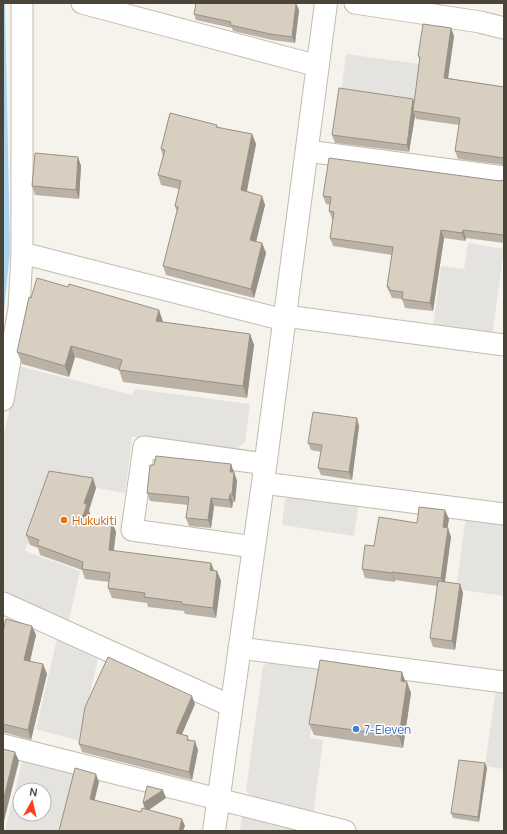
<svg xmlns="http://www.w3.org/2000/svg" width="507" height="834" font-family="Manrope,sans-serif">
<rect width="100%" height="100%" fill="#f6f3ec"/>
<path fill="#e5e3e0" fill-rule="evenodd" d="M346 54 420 64 414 104 341 94Z
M468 243 504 249 492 336 433 328 441 266 464 269Z
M19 366 132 395 135 389 250 404 245 442 235 450 132 437 125 493 51 480 25 551 80 571 69 620 3 592V439Z
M294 493 359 502 354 536 282 525 285 500Z
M466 516 504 521V596L456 589Z
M57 639 98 659 79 741 36 729Z
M275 659 320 666 310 738 323 740 313 816 255 803 246 790 263 666Z
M496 689 504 690V769L485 766Z
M23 759 76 772 61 831H5ZM20 790H44V814H20Z
M242 816 308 831H240Z"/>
<path fill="#a9d4f2" d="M3 3H5L10 251 3 319Z"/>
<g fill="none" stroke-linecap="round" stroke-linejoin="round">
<g stroke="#c2bbae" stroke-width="23">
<path id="minor" d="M82 3 318 66
M355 3 480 22 504 28
M307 151 504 177
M22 253 284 320
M285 316 504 345
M3 400 19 309 22 253V3
M263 483 504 514
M254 547 132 530 144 447 265 464
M3 603 231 706
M239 648 504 682
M3 745 345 831"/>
</g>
<g stroke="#c2bbae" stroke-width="24">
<path id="tertiary" d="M214 831 263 483 326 3"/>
</g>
<use href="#minor" stroke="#fff" stroke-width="21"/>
<use href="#tertiary" stroke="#fff" stroke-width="22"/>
</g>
<path fill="#bab2a6" d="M299 10 295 43 272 40 233 31 232 28 196 20 194 14Z
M451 28 454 36 448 78 504 87V165L458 159 455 151 459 125 416 119 415 116 409 152 335 143 332 135 414 101 420 61 418 56Z
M217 125 218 128 252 134 256 144 247 191 262 196 265 205 256 242 262 243 266 253 254 298 166 275 163 266 177 212 175 206 179 189 161 185 158 175 163 156 161 149Z
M78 157 81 166 79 199 35 195 32 186Z
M504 180V243L466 238 465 241 444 238 433 311 405 308 402 299 392 298 387 287 392 255 333 246 330 238 333 219H332L329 211 330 205 326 204 323 196Z
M68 287 159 310 163 322 250 334 254 345 247 398 123 382 119 370 75 357 69 377 22 364 17 352 31 298Z
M359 426 352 480 321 475 318 468 321 452 311 450 308 443Z
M231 464 237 481 235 502H233L232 508 214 506 211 528 189 526 186 518 188 505 150 501 147 493 154 465Z
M93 478 96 488 89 510 90 515 89 519 112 522 116 532 114 551 211 563 214 571H217L221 581 216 618 185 614 184 611 148 607 147 603 112 598 108 588 109 582 85 579 82 570 40 555 38 548 30 545 26 535Z
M449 519 447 528 451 537 445 582 460 584 463 593 455 650 433 647 430 638 437 586 395 580V582L365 578 362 569 374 546 417 523Z
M32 626 36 635 30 661 47 674 31 740 6 733H3V631Z
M406 682 411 693 403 748 314 735 309 724Z
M195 704 182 734 190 740 198 750 192 780 82 752 79 744Z
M487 768 479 822 453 818 451 813Z"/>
<path fill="#979187" d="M296 3 299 10 295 43 292 37Z
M451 28 454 36 447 86 444 78Z
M413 99 416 106 413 111 415 116 409 152 407 145Z
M252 134 256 144 245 200 241 190Z
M78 157 81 166 79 199 76 190Z
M262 196 265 205 254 250 250 240Z
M441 230 444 238 433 311 430 303Z
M463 230 466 238 465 241 462 233Z
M262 243 266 253 254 298 251 289Z
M159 310 163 322 160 333 156 321Z
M250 334 254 345 247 398 243 386Z
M71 346 75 357 69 377 65 366Z
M357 418 359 426 352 480 349 472Z
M231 464 234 473 230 472Z
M234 472 237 481 235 502 232 494Z
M93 478 96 488 89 510 90 515 86 528 82 518 84 503Z
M230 494 233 502 232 508 229 500Z
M211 498 214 506 211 528 208 520Z
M445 510 449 519 446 536 443 527Z
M112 522 116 532 112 560 109 550Z
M448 528 451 537 444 587 441 578Z
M211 563 215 573 210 570Z
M217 571 221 581 216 618 213 608Z
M392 572 395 580V582L392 573Z
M460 584 463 593 455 650 452 641Z
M32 626 36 635 28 670 24 660Z
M43 664 47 674 31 740 28 730Z
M402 672 406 683 401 681Z
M407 682 411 693 403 748 399 736Z
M192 696 195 704 179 741 176 733Z
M195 741 198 750 192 780 189 772Z
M15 752 19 761 3 825V802Z
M485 763 487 768 479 822 478 817Z
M96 774 99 782 93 807 90 799Z
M163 790 166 798 146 812 143 803Z
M182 819 185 826 183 831H179Z"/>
<path fill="#d8cfc1" stroke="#979187" d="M196 3H296L292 37 270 34 230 25 231 22 194 14Z
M423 24 451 28 444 78 504 87V158L455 151 460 118 413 111 420 57 418 56Z
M339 88 413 99 407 145 332 135Z
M170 113 217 125 216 127 252 134 241 190 262 196 250 240 262 243 251 289 163 266 178 207 175 206 181 181 158 175 165 150 161 149Z
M35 153 78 157 76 190 32 186Z
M329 158 500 181 504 180V235L463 230 462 233 441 230 430 303 402 299 403 292 389 290V287H387L393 247 330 238 334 212 329 211 331 197 323 196Z
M37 278 68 287 69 284 159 310 156 321 250 334 243 386 119 370 122 360 71 346 65 366 17 352 29 297 31 298Z
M313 412 357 418 349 472 318 468 322 445 308 443Z
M156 456 231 464 230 472H234L232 494H230L229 500 211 498 208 520 186 518 189 497 147 493 150 465H154Z
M49 471 93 478 84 503 87 505 82 518 112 522 109 550 211 563 210 570 217 571 213 608 182 604V602L144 597 145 593 108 588 110 573 82 569 83 562 37 545 39 540 26 535Z
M419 507 445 510 443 527 448 528 441 578 392 572V573L362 569 365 545 374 546 379 517 417 523Z
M438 581 460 584 452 641 430 638Z
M6 619 32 626 24 660 43 664 28 730 3 724V631Z
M108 657 192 696 176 733 188 736 187 740 195 741 189 772 79 744 85 707Z
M320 660 402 672 401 681 407 682 399 736 309 724Z
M3 749 15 752 3 802Z
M459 760 485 763 478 817 451 813Z
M75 768 96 774 90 799 141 812 142 808 182 819 179 831H180H59Z
M147 786 163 790 143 803Z"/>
<circle fill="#e8710a" stroke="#fff" stroke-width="1.5" cx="64" cy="520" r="4"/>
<circle fill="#3f7fe0" stroke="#fff" stroke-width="1.5" cx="356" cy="729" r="4"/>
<g text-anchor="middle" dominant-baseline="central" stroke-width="3" stroke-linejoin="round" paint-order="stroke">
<g font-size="12" fill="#c56008" stroke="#fff" text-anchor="start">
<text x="72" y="520">Hukukiti</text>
</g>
<g font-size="12" fill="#366cbe" stroke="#fff" text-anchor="start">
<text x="364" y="729">7-Eleven</text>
</g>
</g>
<rect width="507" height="834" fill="none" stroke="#4b4439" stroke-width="8"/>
<g transform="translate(32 802) rotate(8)"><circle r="19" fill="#ffffff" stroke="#b7b4b0"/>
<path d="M0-3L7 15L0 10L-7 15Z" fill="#fc3f1d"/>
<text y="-6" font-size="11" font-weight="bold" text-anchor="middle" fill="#4b4439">N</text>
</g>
</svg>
